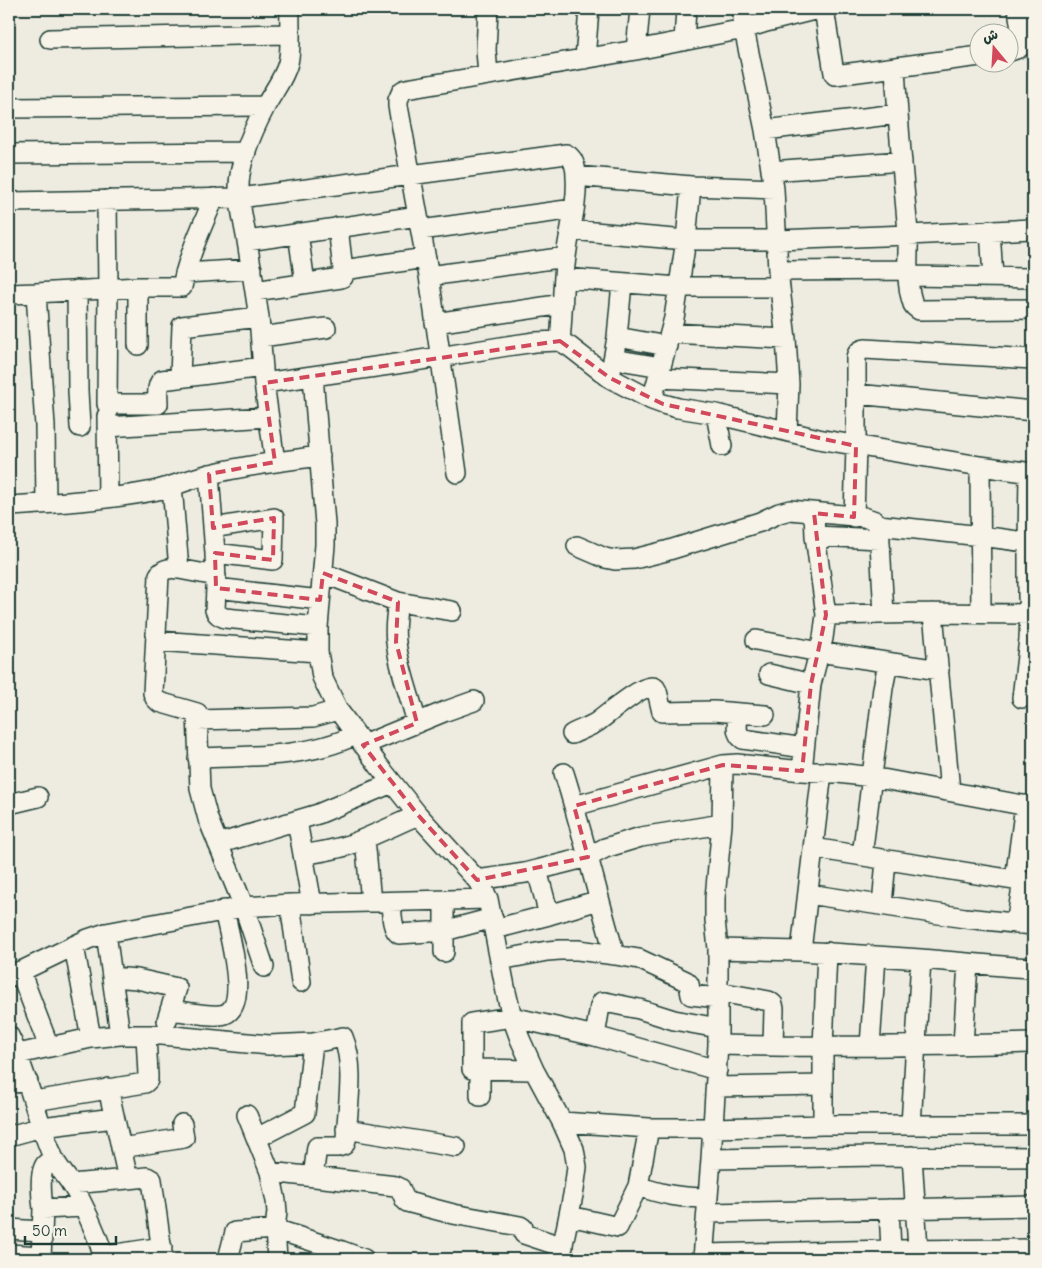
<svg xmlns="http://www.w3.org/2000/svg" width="1042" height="1268" font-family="Delius,'Playpen Sans Arabic',sans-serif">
<rect width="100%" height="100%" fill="#eeece1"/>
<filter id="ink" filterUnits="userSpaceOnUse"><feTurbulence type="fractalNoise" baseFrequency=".02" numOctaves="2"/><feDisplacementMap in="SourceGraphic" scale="10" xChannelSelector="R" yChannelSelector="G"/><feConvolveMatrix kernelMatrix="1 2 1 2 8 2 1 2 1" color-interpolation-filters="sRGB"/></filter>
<g filter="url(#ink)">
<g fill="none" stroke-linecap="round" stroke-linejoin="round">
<g stroke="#1f3d34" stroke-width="22">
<path id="minor" d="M488 9 486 50 488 75
M743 9V19L744 29 765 130
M824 9 834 73 835 75 980 56
M50 39 289 34
M684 41 686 9
M636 50 640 9
M1010 51 1019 48 1023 44 1018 9
M585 59 589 9
M895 68C898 123 903 177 908 232 909 255 905 279 912 301 913 306 915 307 919 310L1033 309
M9 108 265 106
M9 154 246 152
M771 171 902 161
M576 176 691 186 774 189
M107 200 108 289 107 404H158C158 397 156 385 162 380L263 367
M9 202 240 198 566 154C574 158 576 168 576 177 578 204 569 231 566 257 562 285 563 313 560 341
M421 230 574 209
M571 230 686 240H777L908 235 1033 229
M990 230 993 277
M298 233 305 283
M247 241C244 223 239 205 239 187 239 161 253 130 265 107 272 93 284 79 288 63 292 48 289 25 290 9
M343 270 426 258
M778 271 908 270
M185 273 252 269
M429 276 566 257
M908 276 1033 278
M564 278 678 287H779
M77 290 78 391 80 427
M255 291 341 278 343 277V270L338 227
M9 294 36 293
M435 323 563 304
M671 333 786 339
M261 337 326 328
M617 337 667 346
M138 345V287
M613 359 661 367
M180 376 182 326 259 317
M313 376 325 524V545L318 627V652L322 677 338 710 379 766 418 815 477 880 483 889 488 899 506 992 512 1017 520 1039 534 1070 562 1122 574 1149 577 1167 574 1190 560 1259
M610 378 617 337 622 283
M659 378 789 384
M264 383 396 364 507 346 535 342 560 341 570 347 610 378 652 400 663 404 678 408 716 414 818 439 980 466 1033 473
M856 394 1033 411
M652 400 674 318 686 240 691 186
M716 414 722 446
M107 416 108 497
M107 427 268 417
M787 431 789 384 786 339 778 271 774 189 765 130 897 114
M275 462 264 383 259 317 247 241 418 216
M980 466 981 613
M457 473 429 276 398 106V100L402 91 406 89 636 50 744 29 766 22 818 9
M209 474 215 553 216 588 215 610C217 615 220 616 225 618L318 627
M172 486 179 569 216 576
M46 503 45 426 36 293 138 287H182C188 256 202 227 214 198
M9 506C57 503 106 500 153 491 173 487 191 478 211 474 247 465 284 461 320 456
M854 517 856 446V358C857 352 859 350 865 349L1033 359
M879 525 884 614
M213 528 274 518 273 560 215 553
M815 536 880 539
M577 546 605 558 615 560 634 559 666 551 760 522 779 513 790 510 864 517 875 521 879 525 981 536 1033 543
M179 569C171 568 164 568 159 575L153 693 155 698 159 702 197 713 200 789 208 819 244 907 264 967
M323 573 398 602 452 611
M216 588 320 600
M398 602C396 615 394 629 396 642 399 669 410 696 417 723
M933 613 950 791
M826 615 933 613 1033 614
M756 640 819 652 939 670
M157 641 318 652
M769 674 811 684
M1022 698 1029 639 1030 614 1028 597V543L1029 473
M738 713C738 722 734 733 743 739L804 748
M197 720 313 717 338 710
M572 734C580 730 589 727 597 722 607 715 640 686 652 687 656 687 655 688 657 691L662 712 714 711 765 715
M363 745 446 711 474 701
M198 758C248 756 309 758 355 735
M802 771 811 684 823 638 826 615 815 536 814 513
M564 773C583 833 597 894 615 955
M9 804 38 797
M574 806 723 765 737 764 802 771 838 773 872 777 1033 807
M297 821 312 904
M722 824 723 765
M365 839 371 902
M218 844 318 814 392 783
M813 848 1033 883
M303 855C318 852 334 850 349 845 372 836 395 825 418 815
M862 856 883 688 888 663
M537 870 549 915
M477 880 525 873 588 857 605 848 641 837 722 824 715 898V920L718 949V1045L711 1159 876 1156 1033 1157
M1015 880 1025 805
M808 894 965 918 1033 925
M391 902C392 912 391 928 399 934L444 931 493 918
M290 904 301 982
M882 905 886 860
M1016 924 1023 881
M495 929 549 915 599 900
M106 933 120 1035
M74 946 91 1038
M718 949 801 951 921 959 1014 967 1033 968
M801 951 822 772
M444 952V900
M500 960 547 951 560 950H578L615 955 639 959 686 981 689 984 691 995 718 998
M20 971 49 1047
M9 977 88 939 106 933 244 907 290 904 488 899
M113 977 137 979 177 988 167 1020
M719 992 769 1001 773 1004 774 1009 773 1046
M170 1010C184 1011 213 1018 225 1014 250 1004 228 931 224 910
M9 1036C29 1076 36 1120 54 1159 59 1169 66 1176 72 1185 82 1201 100 1240 104 1259
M595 1036 600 1006 602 1002H605L639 1009 674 1020 718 1028
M718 1045C823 1048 928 1046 1033 1043
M963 1045 968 963
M870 1046 876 956
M18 1054 91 1038 120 1035H162L269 1045 313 1043 343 1037C356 1068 347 1108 346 1140L344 1145 338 1147H317L313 1177
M534 1070 472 1069V1023L512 1017 595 1036 717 1070
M9 1083 28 1082
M716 1087 823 1085
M480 1096V1069
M34 1101 145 1083 148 1080V1075L146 1035
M247 1115 270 1172 276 1201 277 1212 275 1229 277 1259
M562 1122 649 1128H713L823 1125H1033
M823 1125V1047L827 952
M911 1125 921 959
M346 1129 456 1147
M9 1136 42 1127 114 1118
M257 1138 305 1113 313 1043
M121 1148 184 1138 182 1124
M912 1156 918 1249
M270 1172 396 1186 400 1188 405 1200 407 1202 453 1214 520 1226 523 1228 524 1234 563 1247
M128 1179 147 1177 152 1180 163 1259
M71 1184 128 1179 108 1088
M638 1186C663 1195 682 1198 708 1198
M43 1209C42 1200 38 1168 47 1163 48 1163 55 1162 55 1161
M889 1209 891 1250
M708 1213 1033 1206
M570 1216 618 1227 638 1186 649 1128
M9 1229 41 1231
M704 1254 891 1250 1033 1249
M9 1256V1254L41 1256
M103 1256 162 1247
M41 1259 43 1209 83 1207
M228 1259 235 1232 275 1229 342 1251 364 1259
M703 1259 711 1159"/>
</g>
<use href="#minor" stroke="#f7f3e8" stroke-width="19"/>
</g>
</g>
<path fill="none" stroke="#d1495b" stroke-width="4" stroke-dasharray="10 6" stroke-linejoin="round" d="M560 341 610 378 663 404 856 446 854 517 814 513 826 615 811 684 802 771 723 765 574 806 588 857 477 880 418 815 363 745 417 723 396 642 398 602 323 573 320 600 216 588 215 553 273 560 274 518 213 528 209 474 275 462 264 383Z"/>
<rect width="1042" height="1268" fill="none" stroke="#f7f3e8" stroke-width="30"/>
<rect x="15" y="15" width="1012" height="1238" fill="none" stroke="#1f3d34" stroke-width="2" filter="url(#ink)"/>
<g transform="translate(994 48) rotate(342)"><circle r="24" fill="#f7f3e8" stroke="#a1aaa0"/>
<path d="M0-4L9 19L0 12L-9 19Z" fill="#d1495b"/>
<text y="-8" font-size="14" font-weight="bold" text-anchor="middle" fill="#1f3d34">ش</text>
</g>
<path d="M25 1236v8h91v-8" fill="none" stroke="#1f3d34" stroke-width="2.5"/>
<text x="32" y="1236" font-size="15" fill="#1f3d34" stroke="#f7f3e8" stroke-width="4" paint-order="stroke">50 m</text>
</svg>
